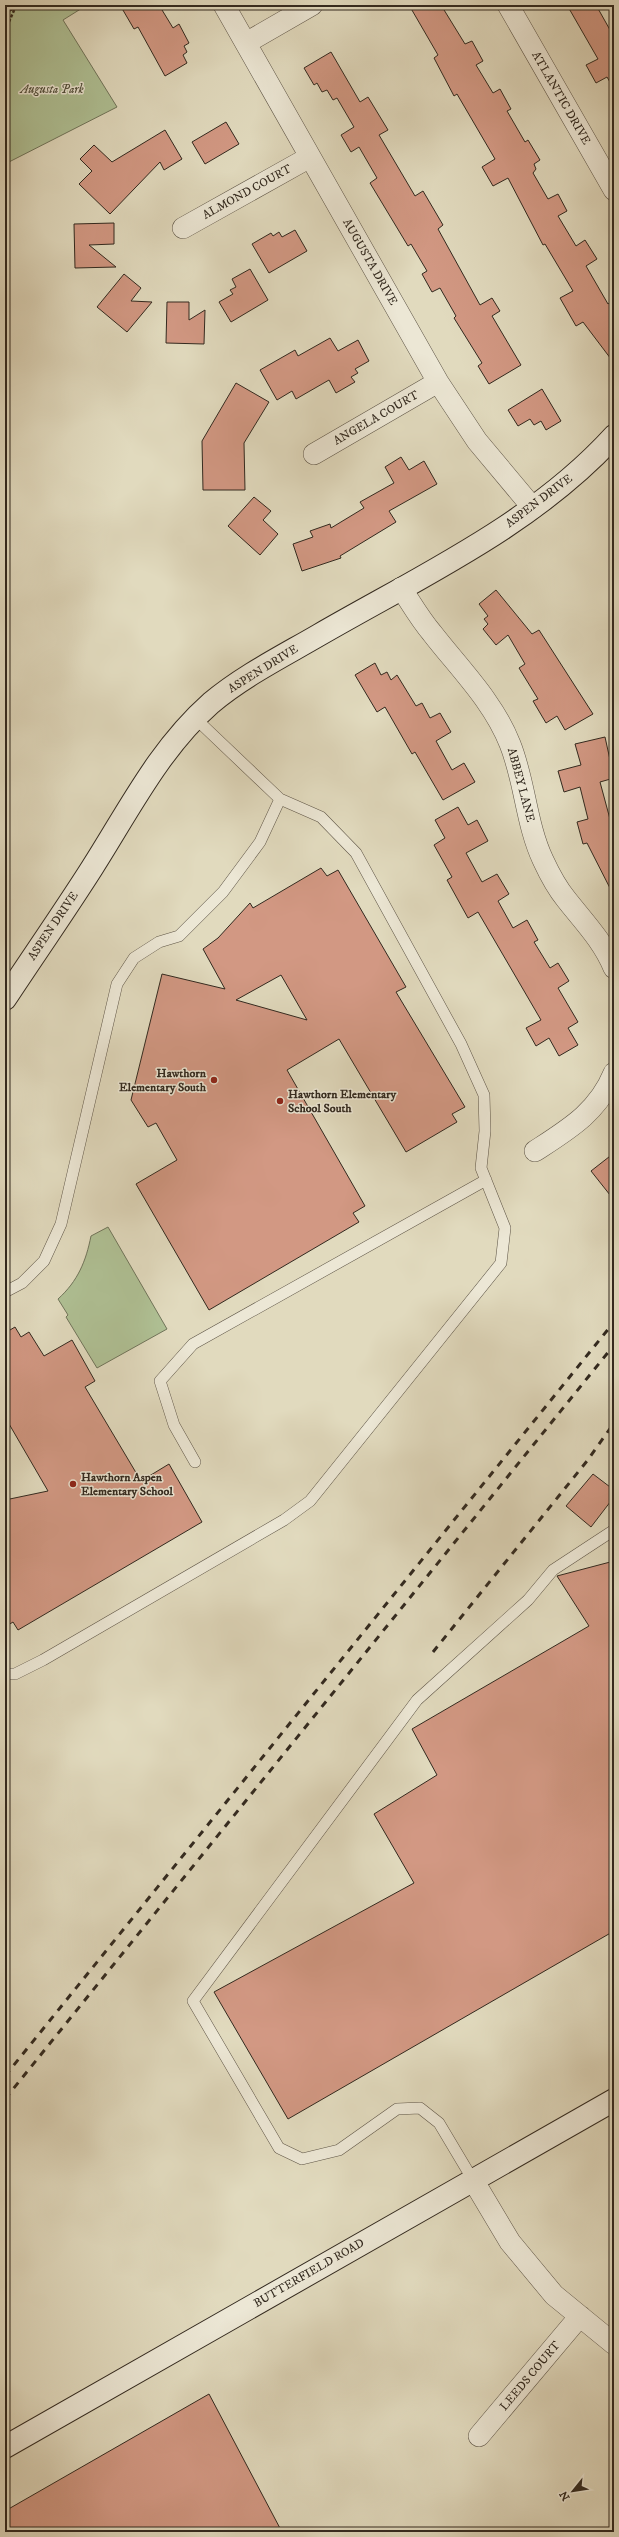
<svg xmlns="http://www.w3.org/2000/svg" width="619" height="2537" font-family="'IM FELL DW Pica',serif">
<rect width="100%" height="100%" fill="#e1dabe"/>
<filter id="stains"><feTurbulence type="fractalNoise" baseFrequency=".005" numOctaves="4"/><feColorMatrix values="0 0 0 0 .2 0 0 0 0 .09 0 0 0 0 .02 0 0 0 .5 -.17"/></filter>
<radialGradient id="worn" r=".72"><stop offset=".6" stop-color="#630" stop-opacity="0"/><stop offset="1" stop-color="#630" stop-opacity=".3"/></radialGradient>
<path fill="#afc094" stroke="#70745a" d="M5 5H87L63 20 117 107 5 164Z
M108 1227 167 1329 97 1368 66 1317 68 1315 58 1299C78 1281 86 1261 91 1236Z"/>
<path fill="#d29883" stroke="#32291f" fill-rule="evenodd" d="M120 5H159L173 28 179 24 189 43 184 46 187 52 183 55 187 63 165 76 138 27 134 29Z
M409 5H441L465 44 472 41 483 61 476 65 493 93 500 89 511 109 507 111 525 142 528 140 540 160 534 164 536 169 533 173 548 199 558 194 567 211 558 216 576 246 585 240 597 259 586 266 608 304 614 299V363L583 322 576 326 560 298 573 291 545 244 543 245 508 178 493 186 482 167 495 159 457 94 454 96 434 58 438 55Z
M567 5H596L614 37V89L607 77 596 83 586 65 598 59Z
M331 52 360 102 368 97 388 130 379 135 415 196 423 191 443 225 438 229 480 305 492 298 500 311 492 316 521 365 489 384 478 366 482 363 454 318 456 316 440 288 432 292 422 274 427 271 411 244 408 246 370 183 377 178 359 147 351 152 341 135 354 127 337 98 333 100 327 90 322 92 317 83 314 85 304 68Z
M226 122 239 144 205 164 192 142Z
M165 130 182 159 164 170 160 162 110 214 79 184 92 171 80 159 94 145 112 162Z
M114 223V244L89 245 116 267 75 268 74 224Z
M295 230 307 251 269 273 252 244 271 233 273 236 279 232 282 237Z
M250 269 268 300 231 322 219 302 233 294 230 290 236 287 232 279Z
M124 274 141 288 131 301 152 302 127 332 97 307Z
M167 302H189V320L205 310 204 344 166 343Z
M330 338 338 351 358 340 369 361 355 369 358 373 351 377 355 382 336 393 329 380 296 399 292 391 277 400 260 370 295 350 298 356Z
M236 383 269 402 244 443 245 490H203L202 441Z
M542 389 561 421 546 430 541 421 534 425 530 419 518 426 508 410Z
M401 457 409 470 424 461 437 484 389 511 396 522 340 556 341 558 302 571 293 544 313 537 310 531 330 524 331 528 364 508 360 502 394 483 385 467Z
M254 497 271 511 263 520 278 534 260 555 228 526Z
M496 590 532 634 539 630 593 714 565 730 557 716 546 723 533 701 538 699 519 668 525 664 508 635 496 645 483 629 488 624 484 619 488 616 479 604Z
M375 663 381 675 387 672 391 680 397 675 416 706 422 703 430 718 440 713 451 732 436 741 452 770 464 763 475 782 443 800 415 752 412 754 385 707 377 712 355 675Z
M605 737 614 778 600 782 614 834V896L587 843 583 844 577 822 588 819 580 787 564 792 558 771 581 765 575 744Z
M458 807 468 825 477 820 488 841 466 853 482 882 497 874 509 894 498 901 513 928 527 920 538 940 534 942 550 968 558 963 569 981 558 988 578 1022 568 1028 578 1045 559 1056 549 1038 536 1046 526 1028 541 1020 478 912 468 918 447 880 452 877 434 845 445 838 435 820Z
M321 868 327 876 338 870 406 987 396 992 465 1107 452 1114 457 1122 406 1152 339 1039 287 1070 365 1206 353 1213 359 1222 209 1310 136 1184 177 1160 156 1123 148 1127 131 1100 162 974 225 989 203 949 218 938 250 903 253 908ZM281 975 307 1020 236 1000Z
M614 1153V1200L591 1171Z
M15 1327 21 1337 29 1332 44 1356 72 1340 95 1381 85 1387 141 1481 169 1464 202 1522 18 1630 13 1622 5 1627V1500L48 1491 5 1417V1333Z
M593 1474 614 1490V1497L591 1527 566 1506Z
M614 1561V1931L288 2119 214 1992 414 1883 374 1814 437 1775 412 1729 589 1626 557 1576Z
M209 2394 282 2532H5V2511Z"/>
<g fill="none" stroke-linecap="round" stroke-linejoin="round">
<g stroke="#5e5547" stroke-width="12">
<path id="lane" d="M5 1292 22 1283 44 1261 61 1224 117 984 134 958 159 942 179 936 223 892 260 842 280 799
M195 1462 174 1425 160 1381 193 1344 486 1180
M5 1674H15L43 1660 284 1520 310 1501 501 1263 505 1228 481 1168 485 1131 484 1095 461 1044 356 853 321 817 280 799 196 719
M473 2180 439 2123 420 2108 397 2109 339 2150 302 2159 279 2148 193 2001 417 1700 528 1600 553 1570 614 1530"/>
</g>
<g stroke="#5e5547" stroke-width="22">
<path id="street" d="M224 5 438 382 477 441 533 508
M508 5 614 190
M246 43 312 5
M183 228 310 157
M314 454 438 382
M401 588C411 603 420 619 432 633 459 668 493 701 510 744 525 781 526 824 543 860 549 873 557 888 566 899 584 922 603 941 614 968
M535 1151C569 1129 598 1112 614 1073
M473 2180 510 2242 554 2295 614 2344
M479 2436 580 2316"/>
</g>
<g stroke="#32291f" stroke-width="24">
<path id="secondary" d="M5 999C34 955 64 912 92 868 129 810 159 749 211 703 243 676 283 656 319 635 421 576 534 524 614 436
M5 2447 614 2100"/>
</g>
<path stroke="#32291f" stroke-width="2.5" stroke-dasharray="3 2" stroke-linecap="butt" d="M5 13 20 5
M5 31 15 8"/>
<use href="#lane" stroke="#ece7d5" stroke-width="11"/>
<use href="#street" stroke="#ece7d5" stroke-width="21"/>
<use href="#secondary" stroke="#ece7d5" stroke-width="22"/>
<path stroke="#32291f" stroke-width="3" stroke-dasharray="7 7" stroke-linecap="butt" d="M433 1652 587 1461 614 1423
M5 2076 614 1322
M5 2099 614 1345"/>
</g>
<g fill="#8f2418" stroke="#ece7d5" stroke-width="1.5">
<circle cx="214" cy="1080" r="4"/>
<circle cx="280" cy="1101" r="4"/>
<circle cx="73" cy="1484" r="4"/>
</g>
<g text-anchor="middle" dominant-baseline="central" stroke-width="3" stroke-linejoin="round" paint-order="stroke">
<g font-size="12" font-style="italic" fill="#514f3c" stroke="#ece7d5">
<text x="52" y="89">Augusta Park</text>
</g>
<g font-size="12" fill="#32291f" stroke="#ece7d5">
<text transform="translate(561 98) rotate(60)">ATLANTIC DRIVE</text>
<text transform="translate(247 192) rotate(-29)">ALMOND COURT</text>
<text transform="translate(370 262) rotate(60)">AUGUSTA DRIVE</text>
<text transform="translate(376 418) rotate(-30)">ANGELA COURT</text>
<text transform="translate(539 501) rotate(-37)">ASPEN DRIVE</text>
<text transform="translate(263 669) rotate(-32)">ASPEN DRIVE</text>
<text transform="translate(521 785) rotate(75)">ABBEY LANE</text>
<text transform="translate(53 926) rotate(-56)">ASPEN DRIVE</text>
<text transform="translate(309 2273) rotate(-30)">BUTTERFIELD ROAD</text>
<text transform="translate(530 2376) rotate(-50)">LEEDS COURT</text>
</g>
<g font-size="12" font-weight="bold" fill="#32291f" stroke="#ece7d5" text-anchor="start">
<text x="206" y="1073" text-anchor="end">Hawthorn<tspan x="206" dy="14">Elementary South</tspan></text>
<text x="288" y="1094">Hawthorn Elementary<tspan x="288" dy="14">School South</tspan></text>
<text x="81" y="1477">Hawthorn Aspen<tspan x="81" dy="14">Elementary School</tspan></text>
</g>
</g>
<rect width="619" height="2537" fill="none" stroke="#e1dabe" stroke-width="20"/>
<rect x="6" y="6" width="607" height="2525" fill="none" stroke="#32291f" stroke-width="2"/>
<rect x="10" y="10" width="599" height="2517" fill="none" stroke="#32291f"/>
<g transform="translate(573 2491) rotate(240)" stroke="#ece7d5" stroke-width="3" paint-order="stroke">
<path d="M0-3L7 15L0 10L-7 15Z" fill="#32291f"/>
<text y="-6" font-size="11" font-weight="bold" text-anchor="middle" fill="#32291f">N</text>
</g>
<rect width="100%" height="100%" filter="url(#stains)"/>
<rect width="100%" height="100%" fill="url(#worn)"/>
</svg>
